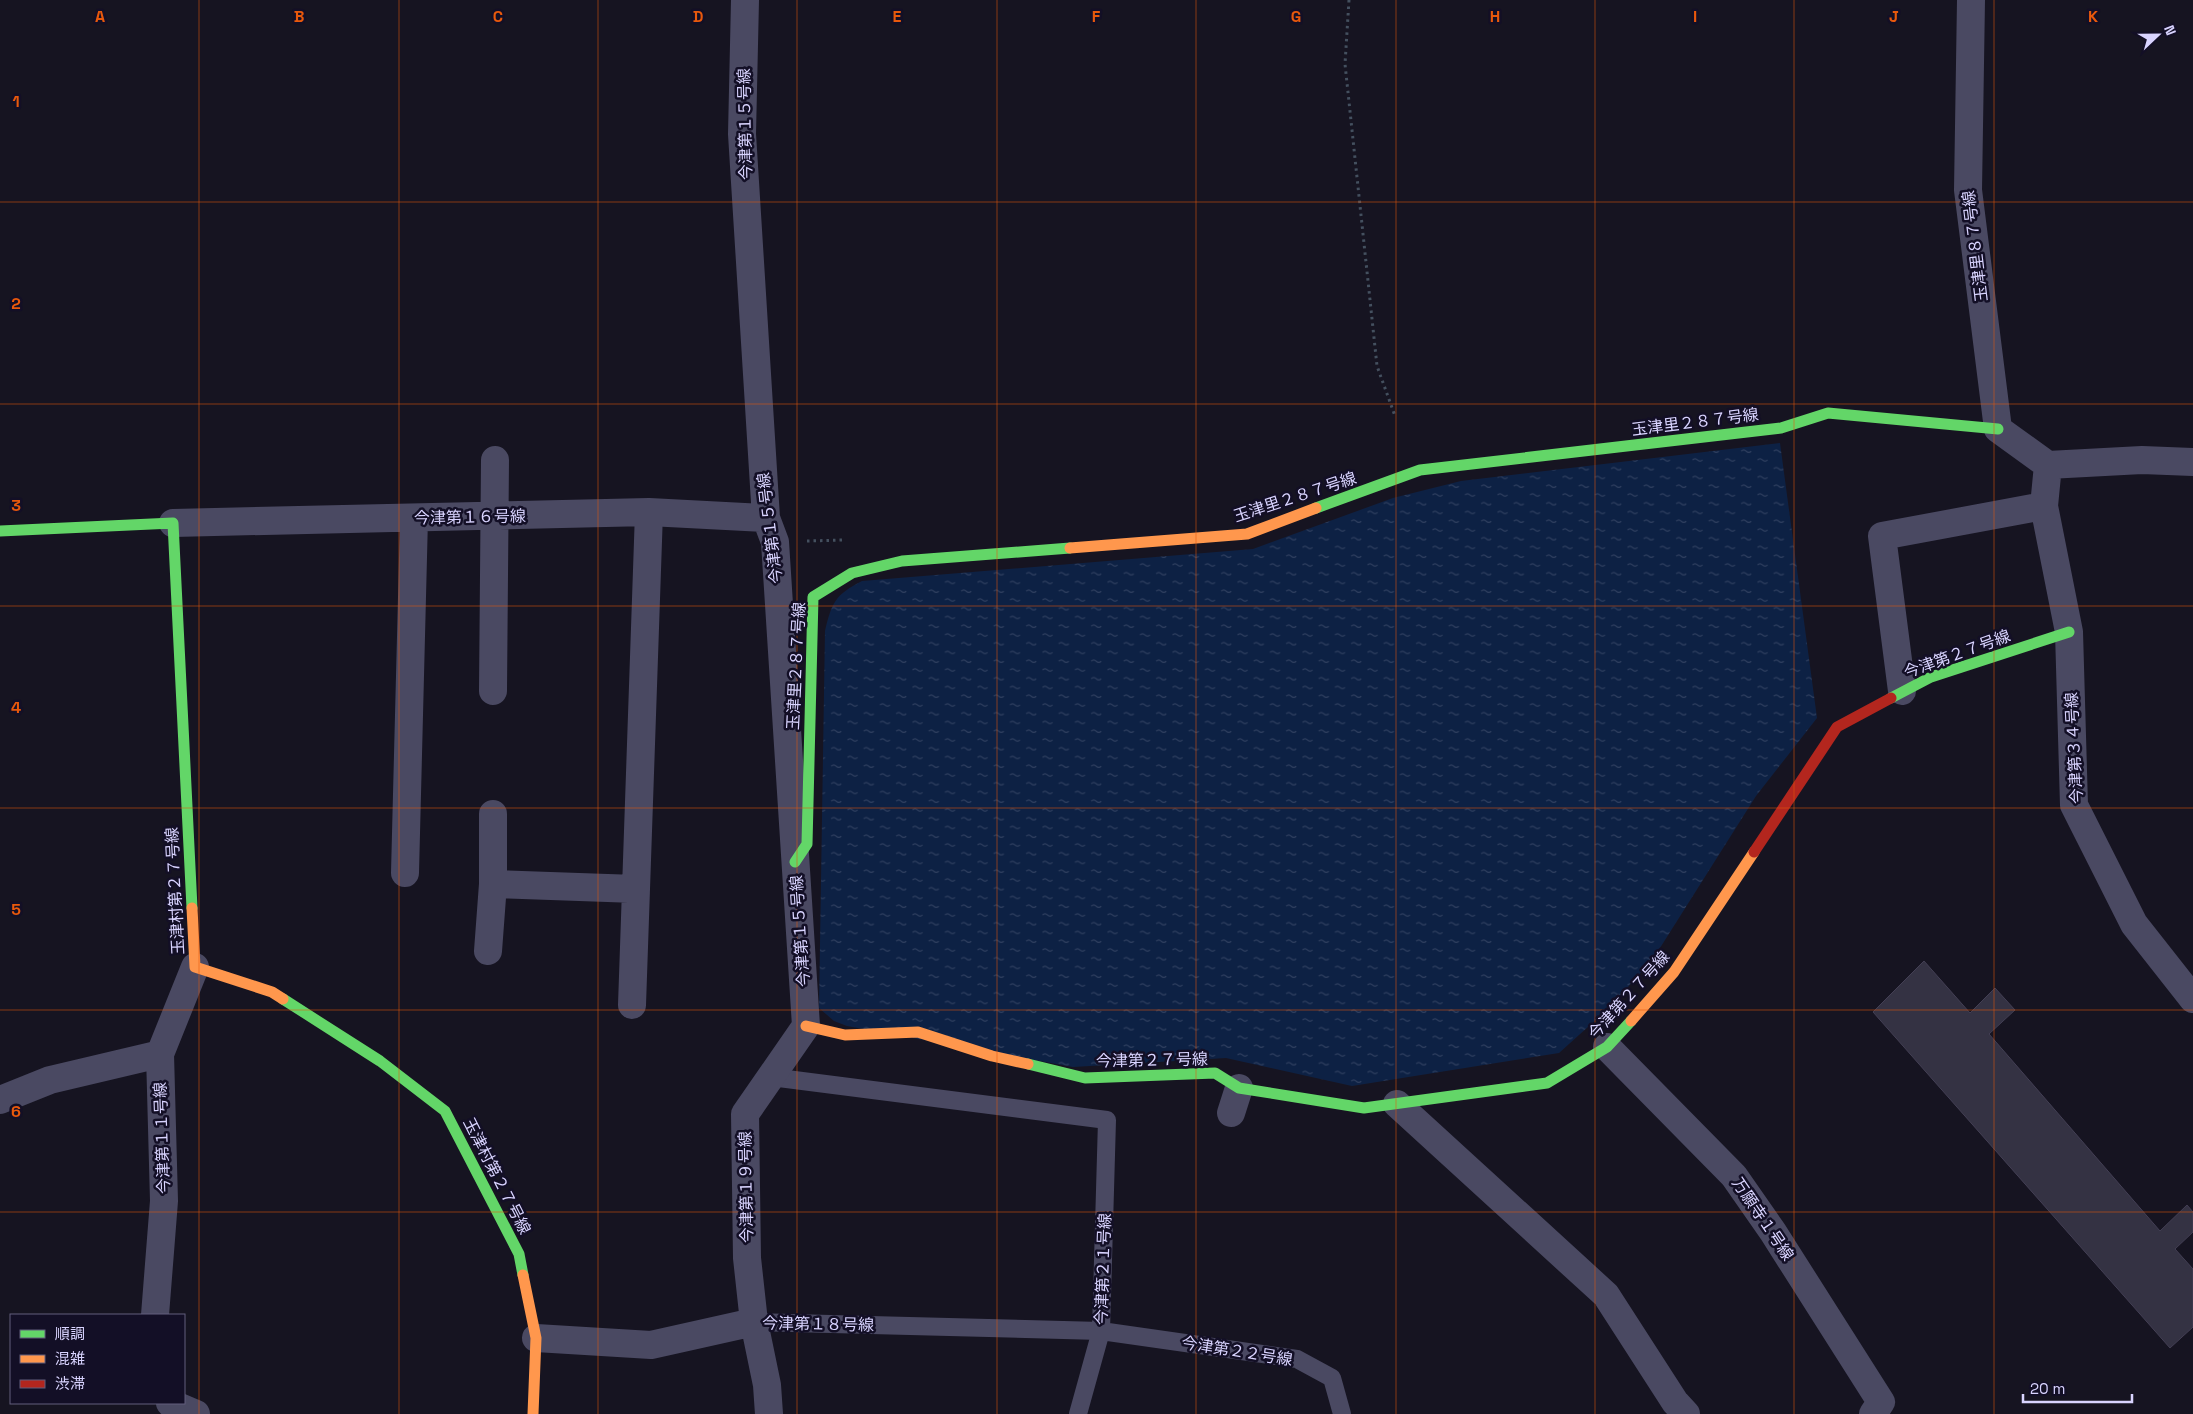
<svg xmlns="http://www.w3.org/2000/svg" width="2193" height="1414" font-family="'Space Grotesk','Noto Sans JP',sans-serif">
<defs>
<pattern id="water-ripples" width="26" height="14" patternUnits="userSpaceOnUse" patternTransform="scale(1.25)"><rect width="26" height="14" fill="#0d2144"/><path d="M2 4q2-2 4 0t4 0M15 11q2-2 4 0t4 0" fill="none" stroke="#304060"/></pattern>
</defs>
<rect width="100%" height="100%" fill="#161421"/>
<path fill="url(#water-ripples)" d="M1780 443 1817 718 1756 796 1653 959 1609 1008 1559 1053 1352 1086 1226 1058 1073 1067 847 1026 834 1021 819 1008 825 631C832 602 835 595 862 581L1253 549 1393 498 1461 481Z"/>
<path fill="#343243" stroke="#433f54" d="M1924 961 1970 1013 1995 988 2015 1010 1989 1034 2160 1231 2187 1205 2193 1212V1232L2175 1249 2193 1269V1327L2170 1348 1873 1012Z"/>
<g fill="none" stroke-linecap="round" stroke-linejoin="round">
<path stroke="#44505f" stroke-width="3" stroke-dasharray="2.5 4" stroke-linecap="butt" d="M1349 0 1345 64 1377 366 1395 416
M807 541 843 540"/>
<path stroke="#4a4962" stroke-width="18" d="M771 1077 1107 1120 1101 1331 1078 1414
M754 1322 1101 1331 1297 1359 1332 1378 1342 1414"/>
<path stroke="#4a4962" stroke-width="28" d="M745 0 742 134 766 518 775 542 806 1026 745 1114 747 1258 754 1322 767 1385 769 1414
M1971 0 1968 190 1998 429 2048 465
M2048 465 2044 506 2069 632 2074 805 2134 924 2193 999
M2048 465 2142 460 2193 462
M173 523 649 512 766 518
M493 691 495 460
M1902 691 1882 536 2044 506
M405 873 414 518
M493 884 636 889
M488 951 493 884V814
M632 1005 649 512
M1607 1047 1734 1176 1773 1232 1881 1402 1873 1414
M0 1100 50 1080 160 1054
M1397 1104 1606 1295 1675 1402 1686 1414
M1231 1113 1239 1088
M155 1315 164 1201 160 1054 195 967
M536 1338 651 1345 754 1322
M170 1403 196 1414"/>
<path stroke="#63d668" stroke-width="11" d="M1316 508 1420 470 1781 428 1828 413 1998 429
M0 531 173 523 192 908
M1891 698 1931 677 2069 632
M795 862 807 844 813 597 852 573 902 561 1070 548
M283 999 380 1061 445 1111 519 1254 523 1275
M1028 1064 1085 1078 1215 1073 1239 1088 1364 1108 1547 1083 1607 1047 1631 1021"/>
<path stroke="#ff974d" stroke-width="11" d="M1070 548 1247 534 1316 508
M192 908 195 967 272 992 283 999
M1631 1021 1674 972 1754 852
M806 1026 845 1035 918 1032 992 1056 1028 1064
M523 1275 536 1338 533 1414"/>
<path stroke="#b3261e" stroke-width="11" d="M1754 852 1837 727 1891 698"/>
</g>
<path fill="none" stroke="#e8590c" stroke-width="1" stroke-opacity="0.55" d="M199 0V1414M399 0V1414M598 0V1414M797 0V1414M997 0V1414M1196 0V1414M1396 0V1414M1595 0V1414M1794 0V1414M1994 0V1414M0 202H2193M0 404H2193M0 606H2193M0 808H2193M0 1010H2193M0 1212H2193"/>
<g text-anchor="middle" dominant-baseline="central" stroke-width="5" stroke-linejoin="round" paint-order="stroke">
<g font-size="16" fill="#d9d4ff" stroke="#130f26">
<text transform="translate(745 124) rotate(-91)">今津第１５号線</text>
<text transform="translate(1975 246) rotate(-97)">玉津里８７号線</text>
<text transform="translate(1695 422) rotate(-7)">玉津里２８７号線</text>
<text transform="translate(1295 497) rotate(-18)">玉津里２８７号線</text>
<text transform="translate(470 517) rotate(-1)">今津第１６号線</text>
<text transform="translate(770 528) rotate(-97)">今津第１５号線</text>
<text transform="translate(1957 654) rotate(-20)">今津第２７号線</text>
<text transform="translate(796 666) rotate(-87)">玉津里２８７号線</text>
<text transform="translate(2074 748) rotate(-93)">今津第３４号線</text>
<text transform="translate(175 891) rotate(-93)">玉津村第２７号線</text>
<text transform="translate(800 931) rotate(-94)">今津第１５号線</text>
<text transform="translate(1629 995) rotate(-48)">今津第２７号線</text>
<text transform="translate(1152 1060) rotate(-1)">今津第２７号線</text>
<text transform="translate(162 1138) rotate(-92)">今津第１１号線</text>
<text transform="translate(497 1176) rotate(63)">玉津村第２７号線</text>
<text transform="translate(746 1187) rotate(-91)">今津第１９号線</text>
<text transform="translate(1763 1219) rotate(56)">万願寺１号線</text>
<text transform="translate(1103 1269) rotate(-88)">今津第２１号線</text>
<text transform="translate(818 1324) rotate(1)">今津第１８号線</text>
<text transform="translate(1237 1351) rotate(9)">今津第２２号線</text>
</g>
</g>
<g font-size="16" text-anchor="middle" font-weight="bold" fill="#e8590c" stroke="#130f26" stroke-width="5" stroke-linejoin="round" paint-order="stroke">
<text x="100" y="22">A</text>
<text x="299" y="22">B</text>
<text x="498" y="22">C</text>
<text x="698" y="22">D</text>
<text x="897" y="22">E</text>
<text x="1096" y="22">F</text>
<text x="1296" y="22">G</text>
<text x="1495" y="22">H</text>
<text x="1695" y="22">I</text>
<text x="1894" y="22">J</text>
<text x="2093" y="22">K</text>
<text x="16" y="107">1</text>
<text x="16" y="309">2</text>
<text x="16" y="511">3</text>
<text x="16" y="713">4</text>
<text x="16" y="915">5</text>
<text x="16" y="1117">6</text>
</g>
<rect x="10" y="1314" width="175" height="90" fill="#130f26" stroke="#625e7d"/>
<rect x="20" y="1330" width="25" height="8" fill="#63d668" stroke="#625e7d"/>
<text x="55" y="1339" font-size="15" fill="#d9d4ff">順調</text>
<rect x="20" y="1355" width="25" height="8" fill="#ff974d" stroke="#625e7d"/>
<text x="55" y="1364" font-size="15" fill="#d9d4ff">混雑</text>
<rect x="20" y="1380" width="25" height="8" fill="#b3261e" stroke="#625e7d"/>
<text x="55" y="1389" font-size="15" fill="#d9d4ff">渋滞</text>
<g transform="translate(2158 35) rotate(68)" stroke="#130f26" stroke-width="4" paint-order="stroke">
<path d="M0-4L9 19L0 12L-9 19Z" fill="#d9d4ff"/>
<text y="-8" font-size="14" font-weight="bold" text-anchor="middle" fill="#d9d4ff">N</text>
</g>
<path d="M2023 1394v8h109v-8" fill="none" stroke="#d9d4ff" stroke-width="2.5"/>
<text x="2030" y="1394" font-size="15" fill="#d9d4ff" stroke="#130f26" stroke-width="4" paint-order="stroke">20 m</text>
</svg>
